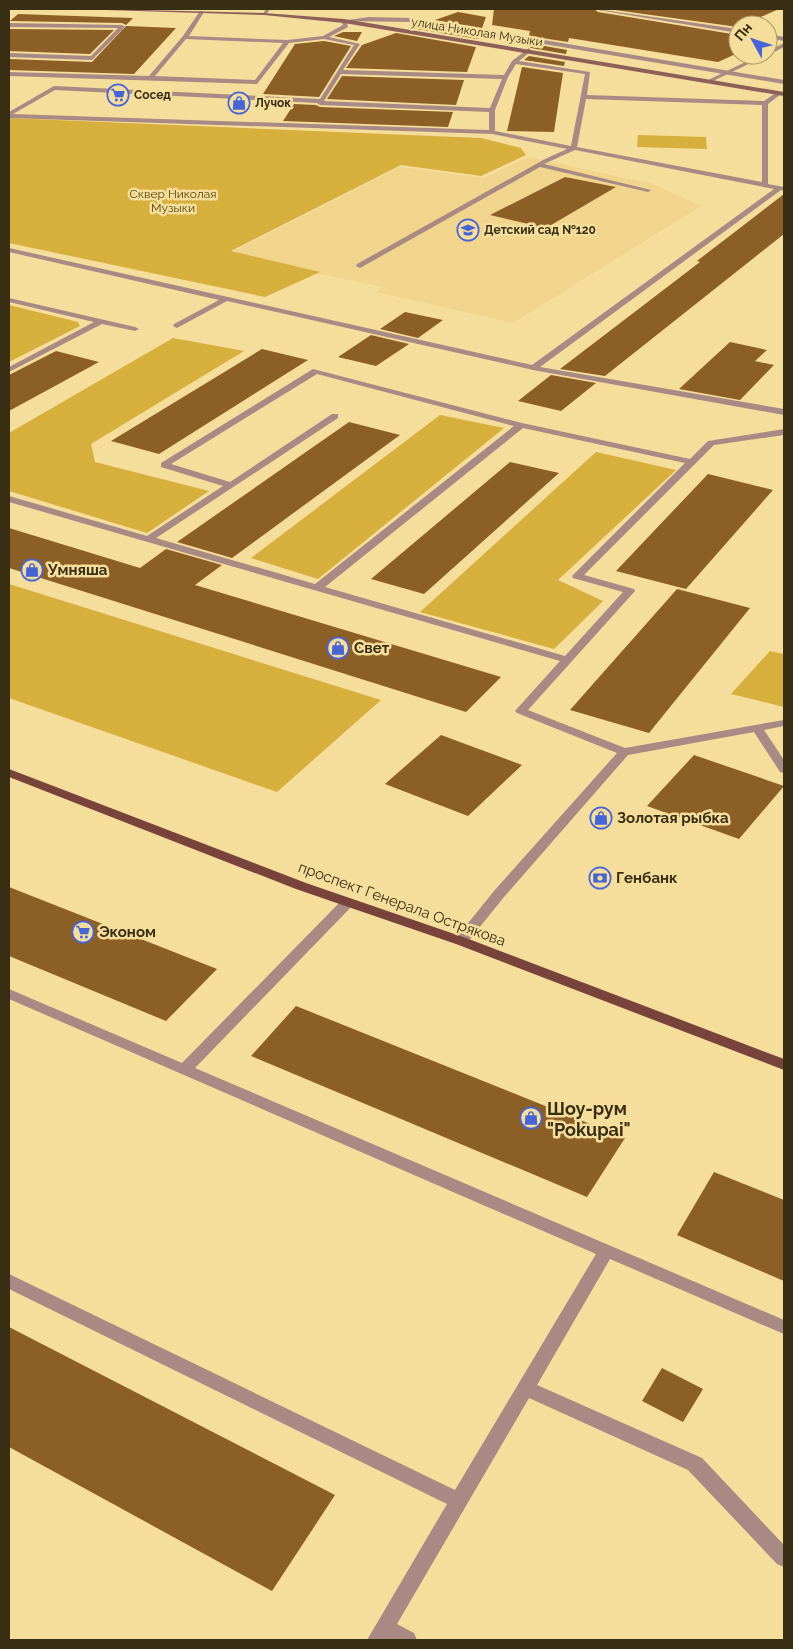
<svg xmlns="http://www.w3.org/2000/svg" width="793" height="1649" font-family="Raleway,sans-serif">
<rect width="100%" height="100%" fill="#f5dd9c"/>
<path fill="#f1d58c" d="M529 157 653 184 701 206 513 323 376 292 383 287 226 255 400 167 484 178Z"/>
<path fill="#d7af3d" d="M9 118 481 138 521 148 526 155 481 176 401 165 231 251 320 272 265 297 9 243Z
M638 135 706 137 707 149 637 147Z
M9 305 78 322 80 326 9 362Z
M173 338 244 351 91 444 95 462 209 491 147 533 9 491V433Z
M440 415 504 428 318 579 251 558Z
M596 452 676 470 558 580 603 601 554 649 420 612Z
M9 584 381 700 277 792 9 698Z
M770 651 784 654V707L731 694Z"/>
<path fill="#8c5f26" d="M494 9H594L598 12 738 35V53L718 62 569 38 568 42 529 36 530 31 492 25Z
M608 9H779L747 23 752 24 738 25V27Z
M458 12 486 17 482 28 435 20Z
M18 14 133 18 126 25 122 23 10 21Z
M420 25 479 35 478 39 411 28Z
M126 26 176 28 134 74 9 70V59L92 62Z
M9 29 114 30 90 54 9 51Z
M343 32H362L357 41 334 36Z
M396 33 476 47 467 72 346 68 362 45Z
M324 41 351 46 319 97 263 94 295 44Z
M528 43 567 50 566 54 531 48 529 46 527 47Z
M529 56 565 62 564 66 524 60Z
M522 67 563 73 554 132 507 131Z
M342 76 464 80 456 105 327 99Z
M294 104 316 105 320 107 453 112 448 127 283 121Z
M565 177 616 187 546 228 490 215Z
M784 194V234L605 376 560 369 700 262 697 261Z
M405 312 443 320 418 338 380 329Z
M371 335 409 344 376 366 338 357Z
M730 342 767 350 755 361 774 365 740 400 679 389Z
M262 349 308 360 159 454 111 441Z
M56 351 99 362 9 411V375Z
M551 375 596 383 561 411 518 401Z
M349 422 400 435 232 558 177 542Z
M510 462 559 473 424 594 371 579Z
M708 474 773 490 686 589 616 571Z
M9 528 140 568 166 549 222 565 195 585 501 677 466 712 9 568Z
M677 589 750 608 649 733 570 710Z
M441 735 522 765 468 816 385 784Z
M694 755 784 786 739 839 647 806Z
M9 887 217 969 166 1021 9 956Z
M296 1006 518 1095 625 1138 587 1197 251 1056Z
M714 1172 784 1200V1281L677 1235Z
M9 1327 335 1495 272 1591 9 1447Z
M662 1368 703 1389 683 1422 642 1401Z"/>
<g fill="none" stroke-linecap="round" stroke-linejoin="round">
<path fill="#a98984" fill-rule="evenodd" d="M200 11 204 12 189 36 287 40 323 36 343 25 341 21 346 20 348 27 329 37 360 44 343 70 504 75 512 61 529 48 531 51 519 61 590 72 587 95 764 101 777 92H781V94L768 104V184L784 187V191L781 190 540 367 784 409V415L533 370 227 301 177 328 173 326 174 324 219 300 9 252V248L532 365 774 189 575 150 544 164 651 190 648 192 540 167 360 268 356 266 357 264 545 159 567 149 492 134 9 118V112L54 86 320 99 354 45 324 39 289 43 257 84 9 76V72L149 76 183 36ZM186 39 283 43 255 80 155 76ZM516 64 585 74 571 146 495 131V110L508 77ZM341 74 502 79 490 108 324 101ZM55 90 317 103 320 105 489 112V130L13 114ZM586 99 762 105V182L577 147Z
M9 23 122 25 125 27 92 60 9 57V53L91 56 118 28 9 27Z
M784 43V47L768 55V51Z
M760 55H767L711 82 706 81Z
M9 298 135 327 139 329 135 331 102 324 9 372V367L94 322 9 302Z
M313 369 522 423 690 459 708 441 784 429V435L714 445 584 575 634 589 635 591 528 710 625 748 784 720V726L764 730 784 760V773L780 772 754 732 628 755 504 897 466 944H456L454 941 456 938 494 891 617 753 517 713 515 711 560 661 9 502V496L147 536 223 486 161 467V463ZM317 374 514 426 315 584 156 538 338 418V414H332L230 482 171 464ZM523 428 685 463 572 576 573 578 623 592 565 656 325 587Z
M348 898 355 902 353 905 195 1068 784 1320V1334L610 1259 537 1385 702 1458 784 1545V1567L777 1564 688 1470 529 1398 397 1624 414 1633 417 1640H367L447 1504 9 1289V1274L455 1490 596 1254 9 999V989L182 1063 343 899Z"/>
<path fill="#a98984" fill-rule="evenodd" d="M266 9H270L266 15H262Z
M596 9 738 29V33L598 10Z
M369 17 411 18 784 80V84L411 22 341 21Z
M768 34 784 37V41L768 38Z"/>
<path fill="#8c6059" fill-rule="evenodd" d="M103 9 264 13 344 19 784 92V96L344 23 264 15 105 10Z"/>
<path fill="#77433b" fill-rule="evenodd" d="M9 769 306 883 466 938 784 1059V1070L456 944 296 889 9 777Z"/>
</g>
<defs>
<g id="supermarket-ring" transform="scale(1.125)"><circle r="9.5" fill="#f5dd9c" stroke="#4764d7" stroke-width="1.5"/><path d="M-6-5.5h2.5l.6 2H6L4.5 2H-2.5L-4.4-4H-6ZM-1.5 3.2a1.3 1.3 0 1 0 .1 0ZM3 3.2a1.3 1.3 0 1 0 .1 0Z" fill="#4764d7"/></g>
<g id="shop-ring" transform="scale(1.125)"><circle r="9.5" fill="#f5dd9c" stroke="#4764d7" stroke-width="1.5"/><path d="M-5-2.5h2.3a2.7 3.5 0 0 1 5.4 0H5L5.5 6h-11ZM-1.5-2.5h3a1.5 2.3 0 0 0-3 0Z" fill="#4764d7"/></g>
<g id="school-ring" transform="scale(1.125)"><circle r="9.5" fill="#f5dd9c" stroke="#4764d7" stroke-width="1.5"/><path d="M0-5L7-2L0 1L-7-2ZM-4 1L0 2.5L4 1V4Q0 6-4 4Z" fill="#4764d7"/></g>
<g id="bank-ring" transform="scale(1.125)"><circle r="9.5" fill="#f5dd9c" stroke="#4764d7" stroke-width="1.5"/><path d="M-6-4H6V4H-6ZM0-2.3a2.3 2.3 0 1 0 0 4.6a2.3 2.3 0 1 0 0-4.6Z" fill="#4764d7"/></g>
</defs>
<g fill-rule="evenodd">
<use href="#supermarket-ring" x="118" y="95"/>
<use href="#shop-ring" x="239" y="103"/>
<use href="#school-ring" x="468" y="230"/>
<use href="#shop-ring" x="32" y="570"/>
<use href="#shop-ring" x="338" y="648"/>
<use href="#shop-ring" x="601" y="818"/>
<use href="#bank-ring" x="600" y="878"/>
<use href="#supermarket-ring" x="83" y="932"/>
<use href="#shop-ring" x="531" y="1118"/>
</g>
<g text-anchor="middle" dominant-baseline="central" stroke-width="5" stroke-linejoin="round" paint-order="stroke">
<g font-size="12" fill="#382e14" stroke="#f5dd9c">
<text transform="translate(477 32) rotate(9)">улица Николая Музыки</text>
</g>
<g font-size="12" font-weight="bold" fill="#382e14" stroke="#f5dd9c" text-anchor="start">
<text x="134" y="95">Сосед</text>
<text x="255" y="103">Лучок</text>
<text x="484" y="230">Детский сад №120</text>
</g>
<g font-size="12" fill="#57450d" stroke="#f5dd9c">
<text x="173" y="194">Сквер Николая<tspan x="173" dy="14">Музыки</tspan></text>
</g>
<g font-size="15" font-weight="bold" fill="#382e14" stroke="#f5dd9c" text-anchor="start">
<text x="48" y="570">Умняша</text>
<text x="354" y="648">Свет</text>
<text x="617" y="818">Золотая рыбка</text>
<text x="616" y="878">Генбанк</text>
<text x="99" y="932">Эконом</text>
</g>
<g font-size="15" fill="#382e14" stroke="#f5dd9c">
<text transform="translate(402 904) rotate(20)">проспект Генерала Острякова</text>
</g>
<g font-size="18" font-weight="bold" fill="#382e14" stroke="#f5dd9c" text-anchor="start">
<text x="547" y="1108">Шоу-рум<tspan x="547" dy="21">"Pokupai"</tspan></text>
</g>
</g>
<rect width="793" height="1649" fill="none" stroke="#382e14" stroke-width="20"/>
<g transform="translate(753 40) rotate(310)"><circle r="24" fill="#f5dd9c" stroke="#a99766"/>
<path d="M0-4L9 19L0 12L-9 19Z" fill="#4764d7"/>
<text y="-8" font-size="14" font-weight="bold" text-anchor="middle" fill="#382e14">Пн</text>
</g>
</svg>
